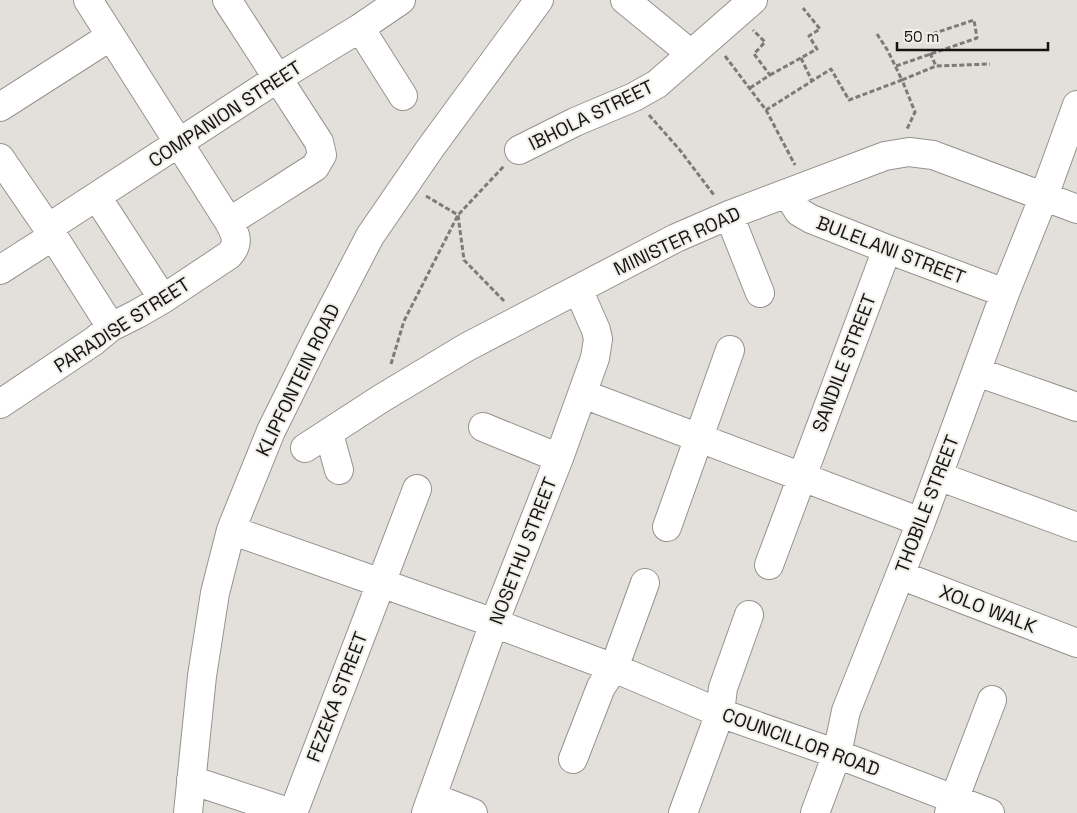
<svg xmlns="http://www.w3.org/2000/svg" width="1077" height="813" font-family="'Space Grotesk',sans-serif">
<rect width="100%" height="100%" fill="#e3e0db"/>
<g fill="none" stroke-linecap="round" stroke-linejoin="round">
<g stroke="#95938e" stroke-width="30">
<path id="minor" d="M227 0 319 142 322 155 315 167 229 222
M625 0 691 54
M360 28 403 96
M0 107 111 36
M519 150 575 122 634 97 657 84 753 0
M0 158 48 228 111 327
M787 193 799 212 811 219 887 249 1005 293
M97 197 163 299
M729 215 760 293
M48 228 278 78 360 28 401 0
M0 270 53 236
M977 372 1077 407
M583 394 921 522
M0 404 94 341 111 327 137 314 163 299 229 255C240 243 236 235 229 222L88 0
M483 427 559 458
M329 434 339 470
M305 448 382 398 467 347 676 238 729 215 885 156 909 152 933 155 1077 209
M938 476 1077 527
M667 527 730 350
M231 530 494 623 614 668 720 713 837 754 990 813
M769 565 887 249
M900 575 1077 643
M573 759 601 687 614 668 645 583
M191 780 291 813
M432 797 473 813
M188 813 202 676 215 593 231 530 271 431 318 336 370 236 429 150 539 0
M293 813 417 489
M426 813 494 623 559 458 595 358 598 339 596 330 578 289
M683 813 720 713 723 688 749 615
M815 813 837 754 846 711 921 522 1005 293 1044 196 1077 105
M949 813 992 700"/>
</g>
<path stroke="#7d7b78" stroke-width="3" stroke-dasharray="5 2.5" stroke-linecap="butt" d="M877 34 888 51 902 80 936 66 990 64
M930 53 936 66
M725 56 766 110 831 69 849 100 902 80 915 112 907 129
M801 58 812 81
M896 66 977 38 974 20 926 36
M770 75 817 49 809 36 820 29 803 8
M750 88 770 75 754 54 765 42 753 30
M766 110 795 165
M649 115 679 149 714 195
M426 196 458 215 464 260 505 302
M391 364 404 321 458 215 504 166"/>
<use href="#minor" stroke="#fff" stroke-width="28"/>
</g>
<g text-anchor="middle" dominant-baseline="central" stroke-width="4" stroke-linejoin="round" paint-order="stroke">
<g font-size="19" fill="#151412" stroke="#f0eee8">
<text transform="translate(225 114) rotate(-33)">COMPANION STREET</text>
<text transform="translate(591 115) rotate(-26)">IBHOLA STREET</text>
<text transform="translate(677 241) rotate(-25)">MINISTER ROAD</text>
<text transform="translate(891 250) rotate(21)">BULELANI STREET</text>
<text transform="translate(122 325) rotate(-33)">PARADISE STREET</text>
<text transform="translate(844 363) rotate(-69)">SANDILE STREET</text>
<text transform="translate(298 380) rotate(-64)">KLIPFONTEIN ROAD</text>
<text transform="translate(927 504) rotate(-69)">THOBILE STREET</text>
<text transform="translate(523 551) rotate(-69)">NOSETHU STREET</text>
<text transform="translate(988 609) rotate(21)">XOLO WALK</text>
<text transform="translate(337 697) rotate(-69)">FEZEKA STREET</text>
<text transform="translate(801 742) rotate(20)">COUNCILLOR ROAD</text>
</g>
</g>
<path d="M897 42v8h151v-8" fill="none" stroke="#151412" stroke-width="2.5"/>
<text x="904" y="42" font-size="15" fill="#151412" stroke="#f0eee8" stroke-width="4" paint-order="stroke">50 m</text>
</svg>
